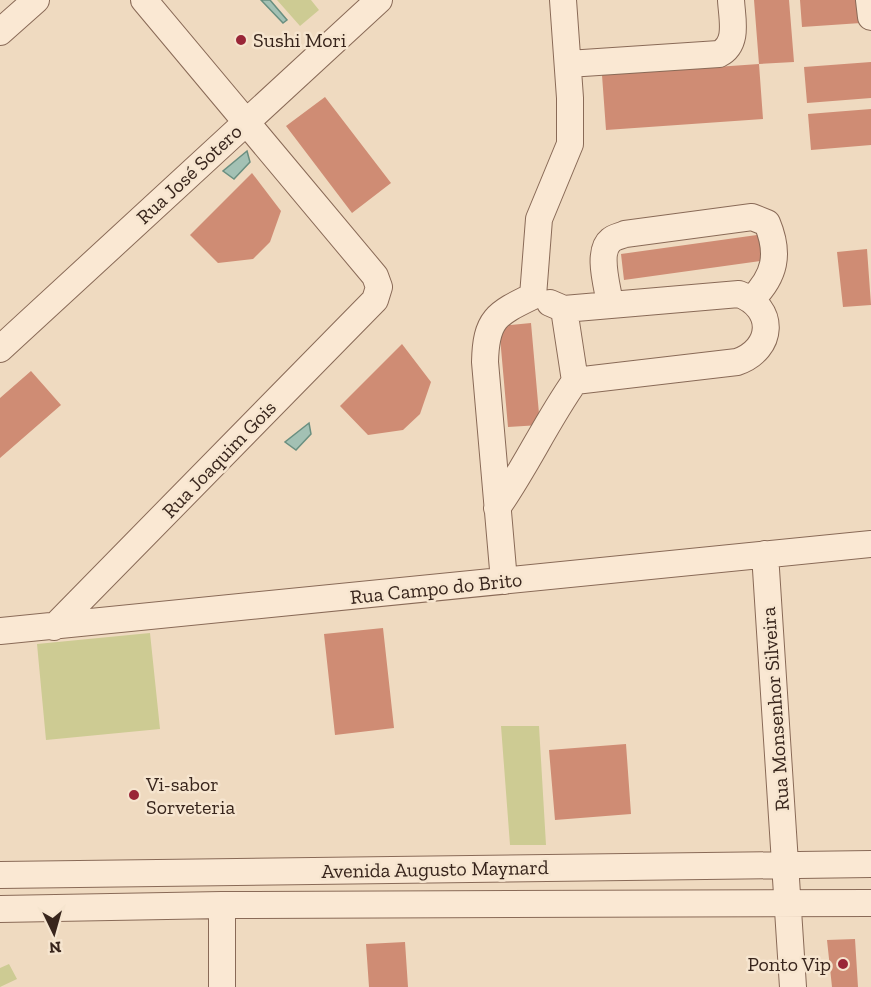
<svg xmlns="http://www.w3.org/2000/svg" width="871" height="987" font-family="'Zilla Slab',serif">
<rect width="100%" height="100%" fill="#efdac0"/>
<path fill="#cdcb93" d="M277 0H311L319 10 300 26Z
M150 633 160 729 46 740 37 644Z
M501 726H539L546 845H510Z
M9 964 17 979 0 987V968Z"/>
<path fill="#a3c1b4" stroke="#6a8f80" stroke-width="1.5" d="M261 0H270L287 20 283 23Z
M247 151 250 162 234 179 223 171Z
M309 423 311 434 296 450 285 442Z"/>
<path fill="#cf8c74" d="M754 0H789L794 62 759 64Z
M800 0H859L861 23 802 27Z
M871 62V98L807 103 804 67Z
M759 64 763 119 606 130 602 75Z
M325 97 391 183 352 213 286 126Z
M871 109V145L811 150 808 114Z
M252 173 281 211 270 242 253 259 218 263 190 235Z
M764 234 768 260 624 280 621 254Z
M867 249 871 305 843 307 837 252Z
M531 323 540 425 508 427 499 326Z
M402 344 431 382 420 414 403 430 368 435 340 406Z
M31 371 61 405 0 458V398Z
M383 628 394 728 335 735 324 634Z
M626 744 631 814 555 820 549 750Z
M855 939 858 987H832L827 940Z
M405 942 408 987H369L366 944Z"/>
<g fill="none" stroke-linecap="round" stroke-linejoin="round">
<g stroke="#896a57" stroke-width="28">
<path id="minor" d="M869 0 871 17
M0 32 36 0
M568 64 719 54C739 44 732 19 731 0
M610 304C608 288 596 252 611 240 614 237 621 236 625 234L752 217 767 223C780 254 775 276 752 299
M564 309 739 294C776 308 774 349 737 362L575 381
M0 349 379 0
M497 508C526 467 546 422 575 381L564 309 550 303
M765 554 793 987
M504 581 485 362C486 319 496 314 533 296L539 219 570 144V98L563 0
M54 627 375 300 379 287 375 276 144 0
M0 631 871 544
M0 875 871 864
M0 909 222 905 871 903
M222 987V905"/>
</g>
<use href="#minor" stroke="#fae8d3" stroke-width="26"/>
</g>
<g fill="#992537" stroke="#f6e5cf" stroke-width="2">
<circle cx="241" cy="40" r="6"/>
<circle cx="134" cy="795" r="6"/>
<circle cx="843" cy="964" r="6"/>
</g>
<g text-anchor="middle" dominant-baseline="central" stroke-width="5" stroke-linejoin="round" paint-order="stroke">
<g font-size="20" fill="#38251c" stroke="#f6e5cf" text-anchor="start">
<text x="253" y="40">Sushi Mori</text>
<text x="146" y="784">Vi-sabor<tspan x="146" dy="23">Sorveteria</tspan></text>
<text x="831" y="964" text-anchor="end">Ponto Vip</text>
</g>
<g font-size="20" fill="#38251c" stroke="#f6e5cf">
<text transform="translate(189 174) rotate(-43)">Rua José Sotero</text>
<text transform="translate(219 459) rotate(-46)">Rua Joaquim Gois</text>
<text transform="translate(436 588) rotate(-6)">Rua Campo do Brito</text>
<text transform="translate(775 709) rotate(-94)">Rua Monsenhor Silveira</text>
<text transform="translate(435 869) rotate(-1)">Avenida Augusto Maynard</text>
</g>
</g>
<g transform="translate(54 933) rotate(175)" stroke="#f6e5cf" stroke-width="4.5" paint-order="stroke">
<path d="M0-4.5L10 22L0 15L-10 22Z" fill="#38251c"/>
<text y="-9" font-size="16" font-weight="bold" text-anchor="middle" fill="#38251c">N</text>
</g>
</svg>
